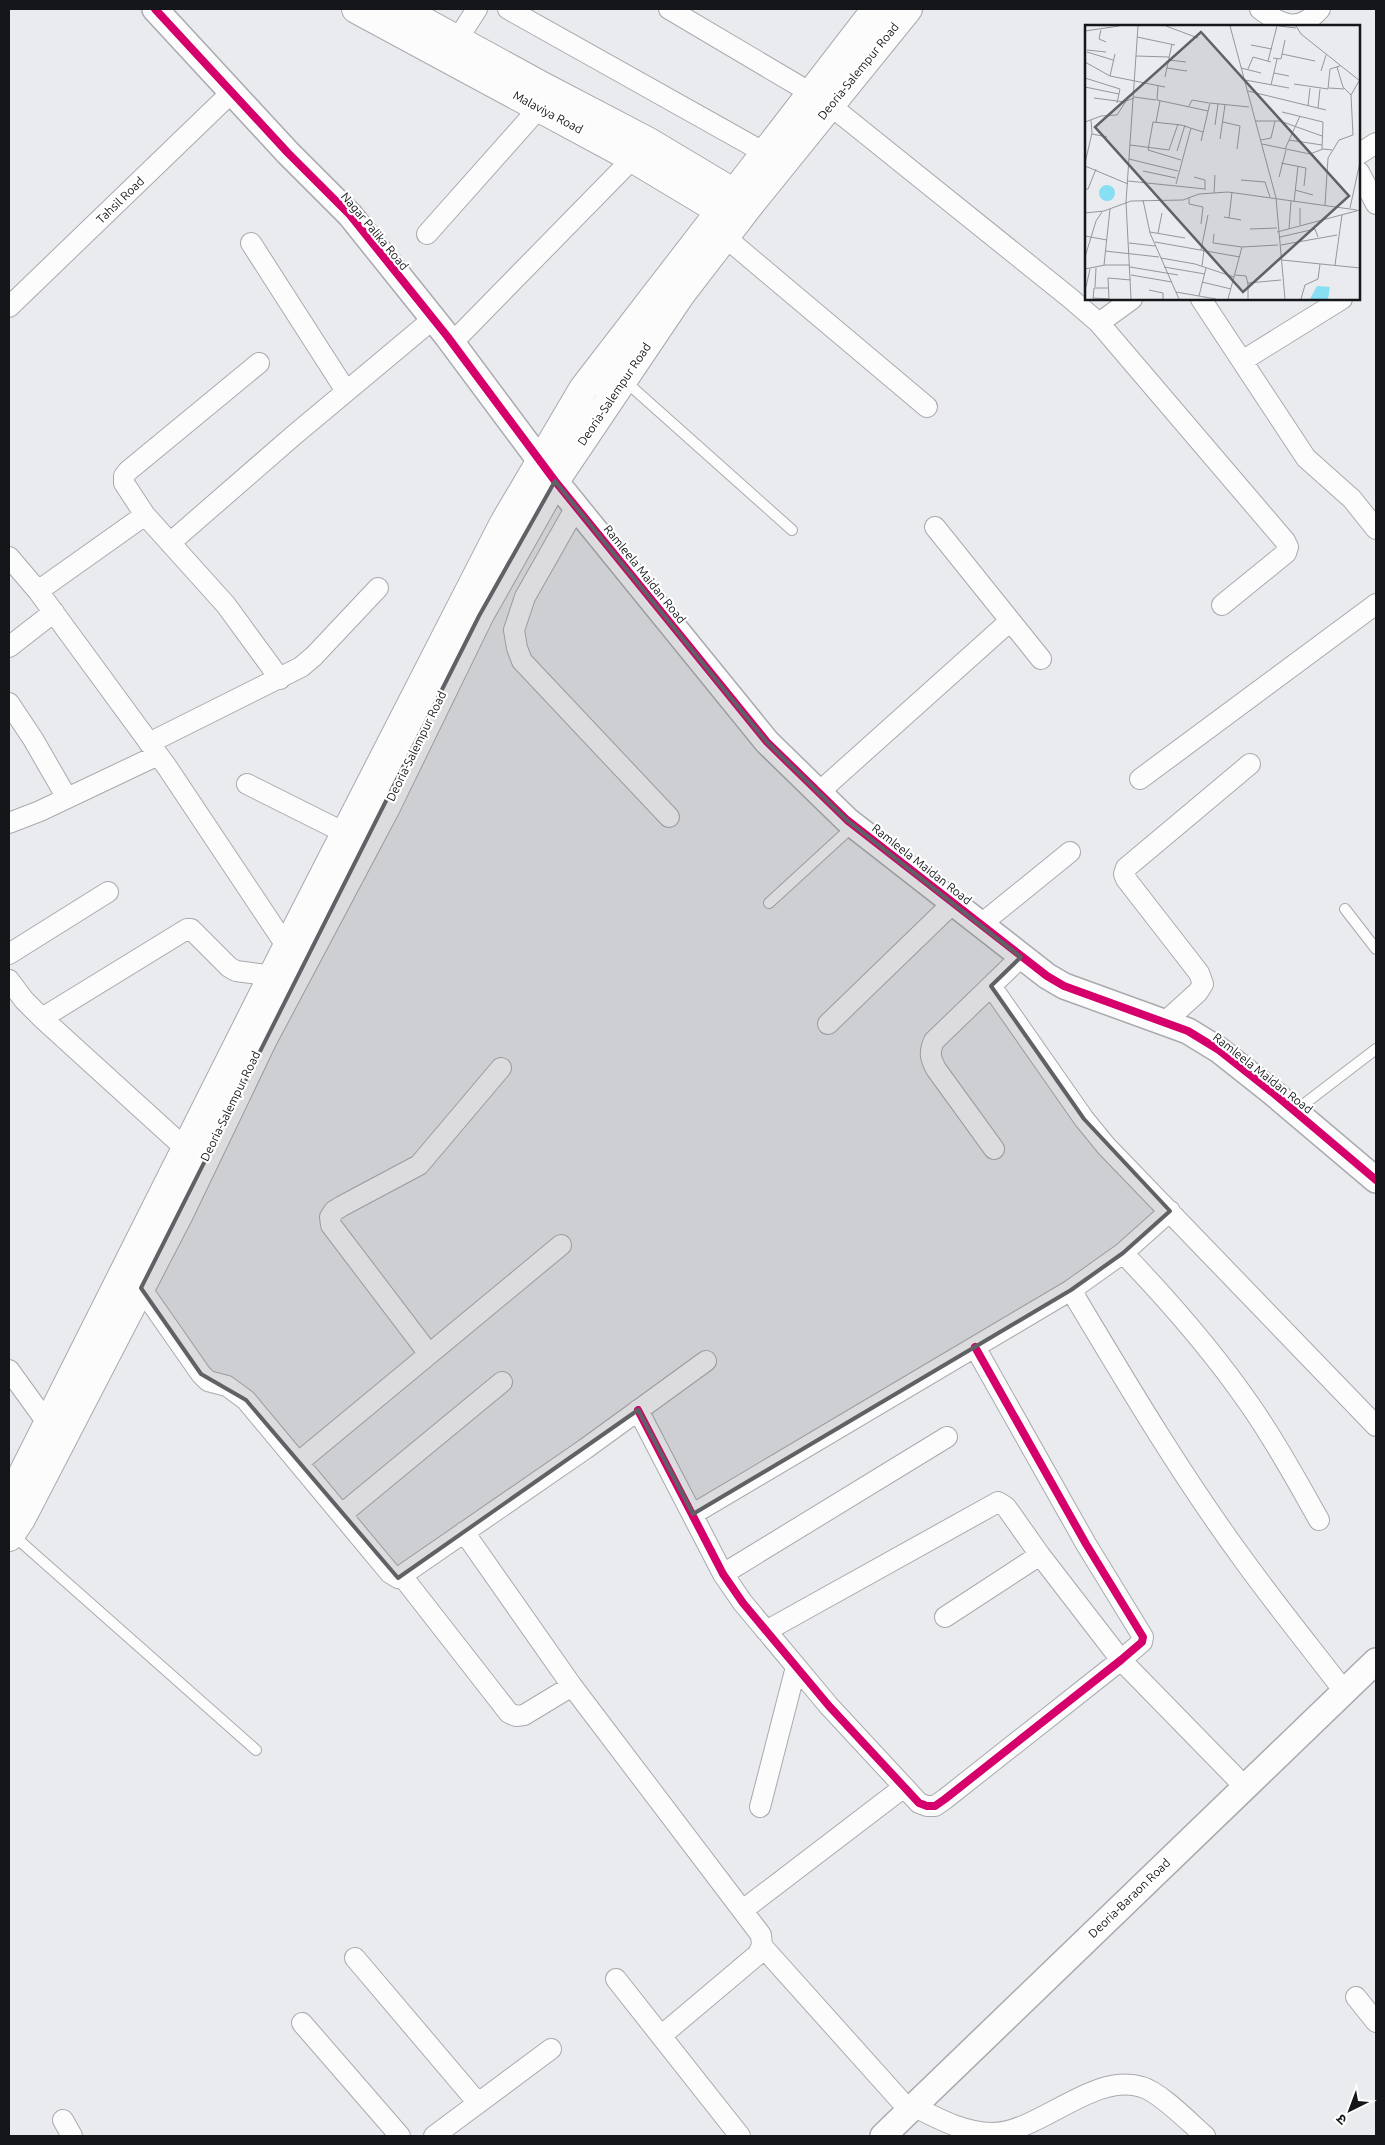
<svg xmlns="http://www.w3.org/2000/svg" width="1385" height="2145" font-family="Ubuntu,'Noto Sans Devanagari',sans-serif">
<rect width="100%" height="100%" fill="#e9ebef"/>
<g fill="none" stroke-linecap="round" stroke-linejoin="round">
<g stroke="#a8aaad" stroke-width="12">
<path id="service" d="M625 381 792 530
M769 903 853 826
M1345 909 1376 949
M1295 1111 1376 1049
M13 1535 256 1750"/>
</g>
<g stroke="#a8aaad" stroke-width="22">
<path id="minor" d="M508 9 765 153
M669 9 811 93
M1260 9C1282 26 1299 33 1320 9
M450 51 477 9
M831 106 1070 298 1099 323 1285 541 1288 547 1286 553 1222 605
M1359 154 1376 143
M1359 172 1376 204
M427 234 539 108
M725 237 927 407
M251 243 346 391
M1201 299 1306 458 1352 499 1376 529
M9 307 232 92
M1099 323 1132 299
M452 343 641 150
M1242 361 1342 299
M259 363 128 471 124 476V483L145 515 226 605 280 679
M576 507 525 597 514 630 517 648 522 661 669 817
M935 527 1041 659
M170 543 293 436 433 319
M9 557 38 591 167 767 287 947
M38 591 145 515
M9 647 54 612
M9 703 33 739 67 798
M149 743 301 667 314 656 378 588
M1140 779 1376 604
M247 784 345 833
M818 793 1010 621
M9 823 40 811 158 755
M980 925 1070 852
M9 954 108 892
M9 980 24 1000 42 1018 186 1149
M991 986 1084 1119 1106 1146 1376 1426
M42 1018 187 929H191L229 967 236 971 273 976
M1165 1022 1198 992 1203 984 1199 973 1126 879 1124 874 1126 868 1250 764
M828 1024 953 903
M994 1149 936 1069C930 1058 929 1052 934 1041L1021 957
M1123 1253C1169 1301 1212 1350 1250 1405 1276 1442 1297 1481 1319 1520
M141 1288 201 1374 208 1381 227 1386 246 1400 390 1573 398 1578 585 1449 706 1361
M1071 1290C1126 1382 1181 1475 1245 1562 1277 1606 1311 1648 1344 1691
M429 1354 331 1225 330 1217 334 1211 342 1206 419 1165 501 1068
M9 1370 48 1424
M638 1410 723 1574 743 1603 829 1706 919 1803 927 1806H935L945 1799 1121 1660 1142 1642 1143 1637 1086 1544 975 1347
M299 1462 561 1245
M342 1514 502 1382
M693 1514 1071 1290 1123 1253 1170 1211
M464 1532 572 1686 761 1935 762 1946 757 1955 661 2036
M723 1574 947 1437
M402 1576 509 1713 516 1716 524 1715 572 1686
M945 1617 1040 1555
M766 1631 998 1502 1006 1507 1040 1555 1121 1660 1245 1787
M760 1807 796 1667
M743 1910 904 1787
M762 1946 909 2110
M355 1958 478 2103
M616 1979 740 2136
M1356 1997 1376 2022
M302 2023 400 2136
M913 2106C939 2119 962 2132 992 2133 1039 2133 1094 2071 1142 2087 1160 2092 1190 2123 1205 2136
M63 2120 72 2136
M434 2136 551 2049"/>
</g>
<g stroke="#a8aaad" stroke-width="28">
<path id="tertiary" d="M155 9 288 153 350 215 447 336 555 481 767 742 847 820 1047 976 1064 986 1188 1031 1219 1050 1272 1092 1376 1180
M883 2136 1376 1661"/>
</g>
<g stroke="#a8aaad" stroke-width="30">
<path id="primary" d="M356 9 632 158 737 221
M401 9 542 86 649 142 751 203"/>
</g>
<g stroke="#a8aaad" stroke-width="30">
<path id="trunk" d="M9 1501 287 947 504 523 583 389 876 9
M9 1537 21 1519 180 1212 263 1039 385 809 479 616 555 481 681 294 751 203 908 9"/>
</g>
<use href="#service" stroke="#fcfcfd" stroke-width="10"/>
<use href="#minor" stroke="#fcfcfd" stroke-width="20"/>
<use href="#tertiary" stroke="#fcfcfd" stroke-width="25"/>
<use href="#primary" stroke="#fcfcfd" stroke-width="28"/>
<use href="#trunk" stroke="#fcfcfd" stroke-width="28"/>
<g stroke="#fff" stroke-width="11">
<path id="cycleway" d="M155 9 288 153 350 215 447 336 555 481 767 742 847 820 1047 976 1064 986 1188 1031 1219 1050 1272 1092 1376 1180
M638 1410 723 1574 743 1603 829 1706 919 1803 927 1806H935L945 1799 1121 1660 1142 1642 1143 1637 1086 1544 975 1347"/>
</g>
<use href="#cycleway" stroke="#d6006c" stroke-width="8"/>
</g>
<path fill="#5f6164" fill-opacity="0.2" stroke="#5f6164" stroke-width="4" stroke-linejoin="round" d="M555 481 767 742 847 820 1021 957 991 986 1084 1119 1170 1211 1123 1253 1071 1290 693 1514 638 1410 398 1578 246 1400 201 1374 141 1288 479 616Z"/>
<g text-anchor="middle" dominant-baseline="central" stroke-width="4.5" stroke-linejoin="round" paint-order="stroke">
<g font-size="12" fill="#151619" stroke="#fff">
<text transform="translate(858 71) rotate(-51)">Deoria-Salempur Road</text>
<text transform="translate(548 112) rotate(28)">Malaviya Road</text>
<text transform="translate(120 200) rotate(-44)">Tahsil Road</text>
<text transform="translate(375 231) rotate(50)">Nagar Palika Road</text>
<text transform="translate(614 394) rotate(-56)">Deoria-Salempur Road</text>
<text transform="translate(645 574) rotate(51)">Ramleela Maidan Road</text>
<text transform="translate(416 746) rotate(-64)">Deoria-Salempur Road</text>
<text transform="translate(922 864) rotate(38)">Ramleela Maidan Road</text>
<text transform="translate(1263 1073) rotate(38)">Ramleela Maidan Road</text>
<text transform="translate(230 1106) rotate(-64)">Deoria-Salempur Road</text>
<text transform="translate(1129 1898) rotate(-44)">Deoria-Baraon Road</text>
</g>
</g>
<g transform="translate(1085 25)">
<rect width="275" height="275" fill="#e9ebef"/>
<path d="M14 168a8 8 0 1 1 16 0a8 8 0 1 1-16 0ZM232 261 245 262 243 274H225Z" fill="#88def2"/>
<path fill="none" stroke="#949699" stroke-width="1" d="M81 1 113 13M145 1 191 173 200 274M194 1 211 3M211 1 216 9 275 56M16 5 14 14 21 17M0 6 34 1M52 12 90 20M166 20 187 24M2 25 21 27M2 27 28 35M197 29 230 36M51 31 84 32M188 33 196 34 200 15M84 35 101 37M183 36 192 1M0 37 25 51 80 62M252 42 258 62 266 70M82 43 102 46M156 43 176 48M163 44 168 32 186 37M236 46 241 30M189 48 204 51M25 51 30 29M80 52 87 19M0 53 35 64 32 78M160 55 204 63M209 59 243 64 245 44 255 41M186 60 192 34M73 61 72 75 123 86M0 62 34 69M244 63 259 64M163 66 241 85M49 72 71 75M9 73 40 77M104 81 107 75 124 78M223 81 225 63M233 83 235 64M197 87 238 97 237 124M171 96H195L237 111M0 97 16 91 32 90 41 76 49 73M71 97 75 76M138 97 155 101 152 124M130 100 133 79M7 109 22 112M135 114 140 80M176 115 186 113 190 96M204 115 237 120M116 116 125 78 164 82M177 119 225 129 238 124 247 125M45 120 84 125 93 99M200 124 215 91M92 126 100 100M44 134 93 146M96 135 63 125 68 97 96 100 118 107M0 138 7 108 6 95M196 138 221 143 219 161M0 141 43 159M58 146 91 153M109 152 120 155V165M194 152 201 125M156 155 180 157 185 172M43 156 120 164M91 159 106 103M0 164H3L11 144M210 165 228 170M129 168 130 150M104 173V179L118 182 116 199M58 175 65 208 94 274M209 177 213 141M240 180 243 133 254 115 268 110 266 70 274 56M215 183V200M265 183 275 137M0 188 19 186 46 176 98 175 114 169 143 167 272 185M139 192 156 195M144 193 147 167M165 204 192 203M204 204 206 176M65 207 100 213M192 207 275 185M73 208 77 188M129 209 128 218 157 222 193 220M0 211 22 215M195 212 230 204 233 212M70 217 155 232M44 218 70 221M196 220 252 210M116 225 123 190M20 226 74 232M0 232 11 196 17 187M76 233 110 239 149 252M197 235 275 243M19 240 25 184M250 240 257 190M117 241 119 225M45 242 93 250M79 242 120 249M0 244 20 240H45M46 250 87 257M150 250 161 251 163 259M117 257 146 264M1 262 5 244M10 262 11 243M64 265 78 268V274M91 267 131 274M114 271 121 243M8 273 24 274M8 274 9 263H23M24 274 23 253 46 255M46 274 41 177 53 1M143 274 157 222M163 274V258L196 255M216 274 220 260 233 254 235 239"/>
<path fill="#5f6164" fill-opacity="0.15" stroke="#5f6164" stroke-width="2.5" d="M116 7 264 171 158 267 10 102Z"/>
<rect width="275" height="275" fill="none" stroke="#151619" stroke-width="2.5"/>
</g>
<rect width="1385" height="2145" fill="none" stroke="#151619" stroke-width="20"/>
<g transform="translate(1350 2110) rotate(222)" stroke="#ffffff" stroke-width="4" paint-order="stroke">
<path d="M0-4L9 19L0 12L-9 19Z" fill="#151619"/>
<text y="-8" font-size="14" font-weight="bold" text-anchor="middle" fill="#151619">उ</text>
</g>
</svg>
